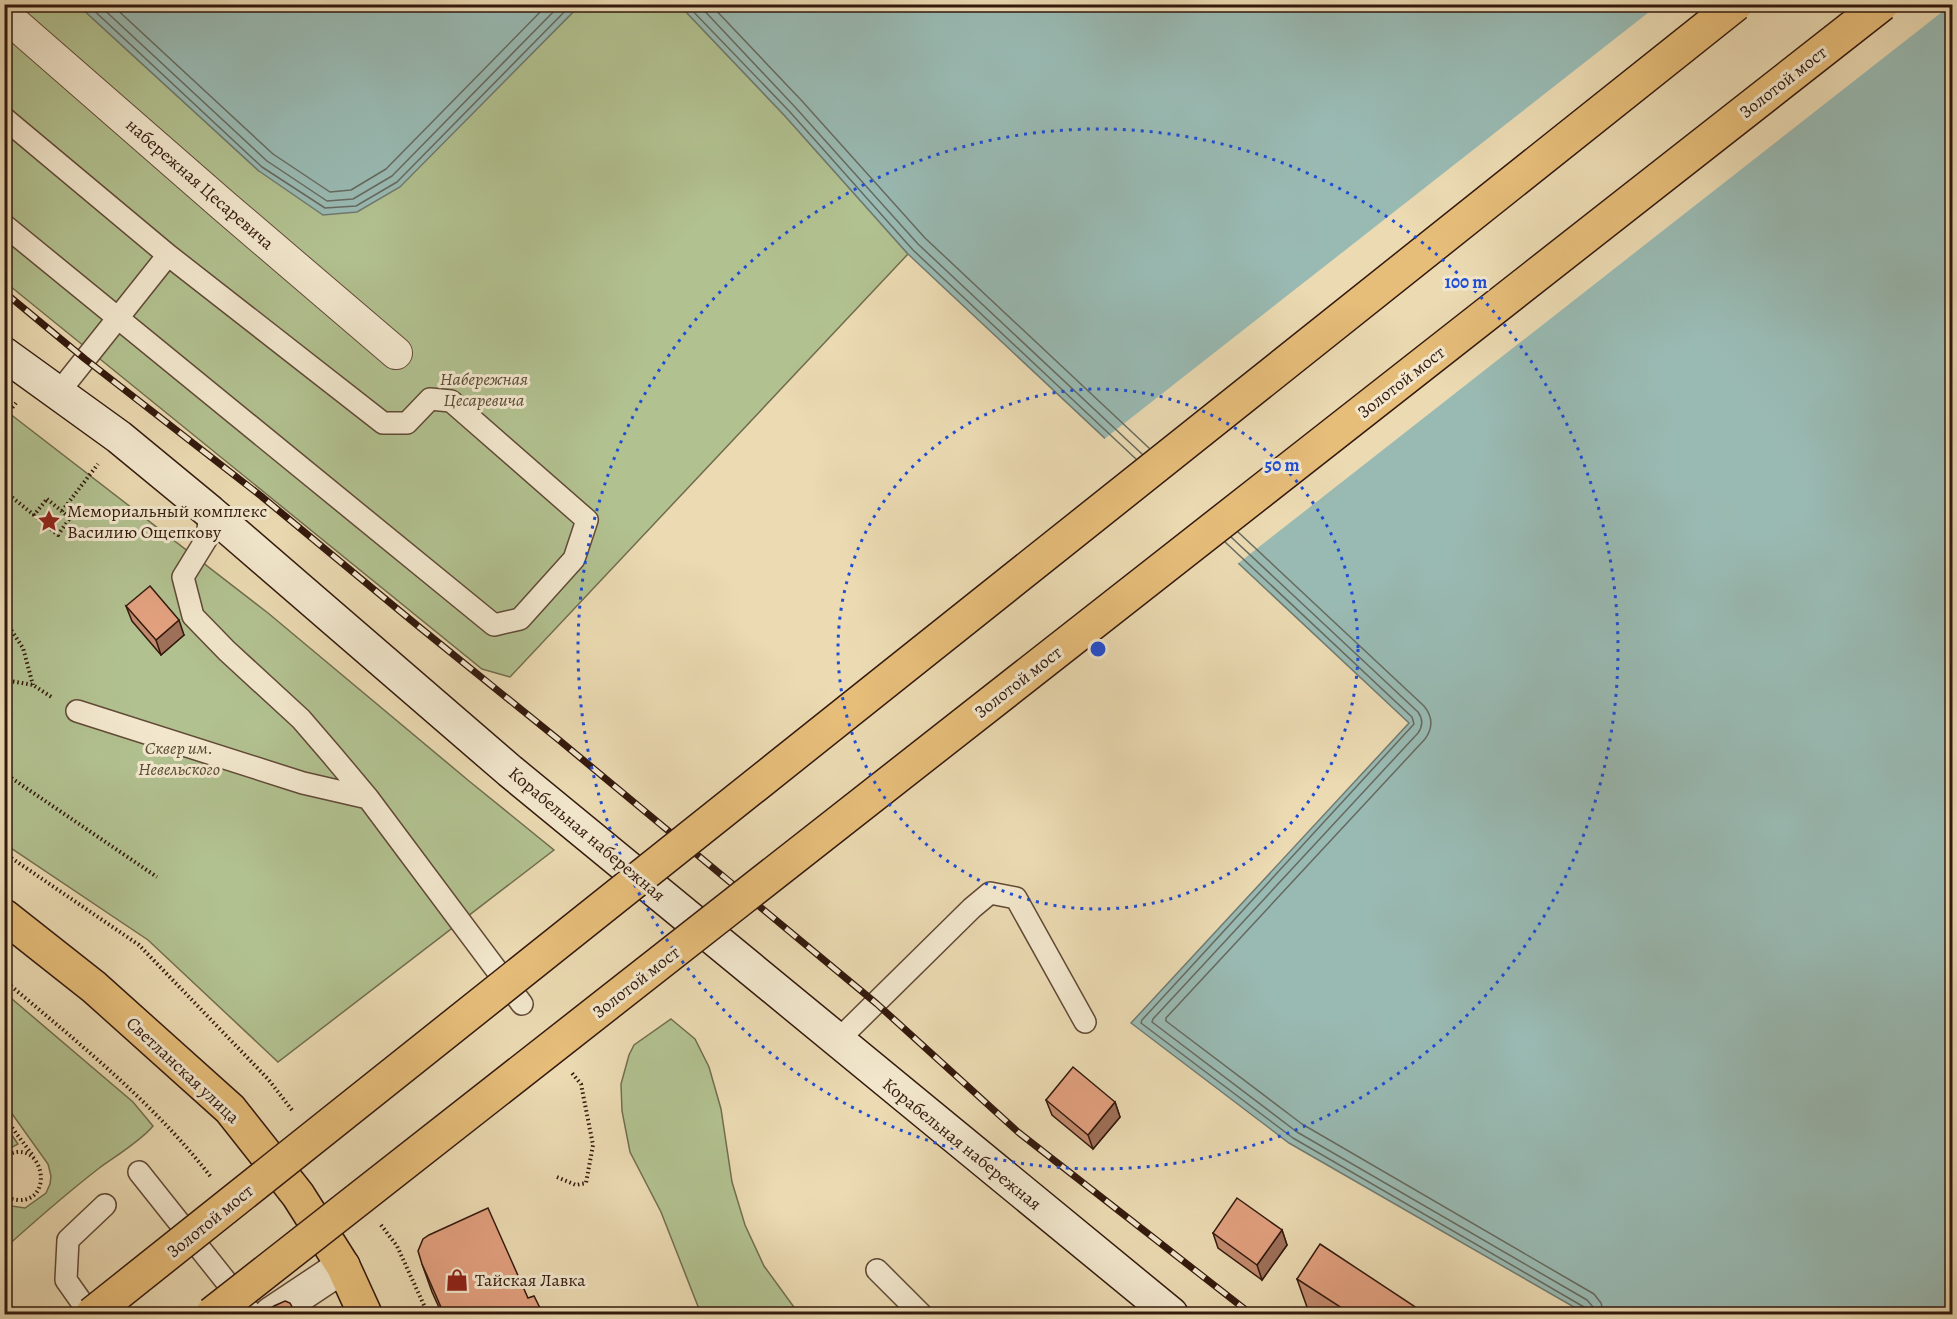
<svg xmlns="http://www.w3.org/2000/svg" width="1957" height="1319" font-family="Alegreya,serif">
<rect width="100%" height="100%" fill="#ebdab2"/>
<filter id="stains"><feTurbulence type="fractalNoise" baseFrequency=".00333" numOctaves="4"/><feColorMatrix values="0 0 0 0 .2 0 0 0 0 .09 0 0 0 0 .02 0 0 0 .5 -.17"/></filter>
<radialGradient id="worn" r=".72"><stop offset=".6" stop-color="#630" stop-opacity="0"/><stop offset="1" stop-color="#630" stop-opacity=".3"/></radialGradient>
<path fill="#b2c190" stroke="#726d4e" stroke-width="1.5" d="M4 5H78L259 171 400 186 580 5H677L687 13 785 116 908 254 510 677 482 669 5 282Z
M5 410 268 613 469 781 554 850 278 1062 148 940 5 844Z
M5 993 133 1102 153 1126C141 1141 114 1157 98 1169 66 1194 35 1221 5 1248V1205L25 1208 46 1193 50 1184 51 1176 48 1164 5 1104Z
M671 1019 695 1039 709 1067 721 1109 732 1182 745 1225 764 1266 799 1314H701L661 1212 630 1152 622 1111 621 1084 629 1055 634 1045Z
M5 1125 18 1144 5 1151Z"/>
<path fill="#99bab3" stroke="#707a71" stroke-width="1.5" d="M78 5H580L400 187 357 212 323 215 259 171Z
M677 5H1952V1314H1586L1289 1143 1131 1023 1409 723 908 254 785 116 687 13Z"/>
<path fill="#ebdab2" d="M1658 5H1951L1236 565 1103 440Z"/>
<g fill="none" stroke-linecap="round" stroke-linejoin="round">
<path stroke="#666a60" stroke-width="1.5" d="M87 4 262 167 325 208 356 206 397 182 572 4
M98 4 267 161 327 201 353 199 392 176 561 4
M111 4 273 154 330 192 351 190 386 169 548 4
M686 4 790 112 913 250 1136 459
M698 4 795 107 918 244 1142 454
M710 4 802 101 925 238 1149 448
M1238 532 1424 706C1433 717 1433 728 1425 739L1166 1018V1021L1302 1124 1594 1294 1601 1303 1604 1314
M1231 537 1418 712C1423 719 1423 726 1418 733L1153 1019 1152 1022 1297 1132 1587 1300 1593 1307 1595 1314
M1225 542 1412 717 1414 724 1142 1020 1141 1023 1293 1138 1584 1307 1587 1314"/>
<g stroke="#614936" stroke-width="24">
<path id="service" d="M4 118 168 255
M4 225 494 625 520 619 574 559 587 520 451 401 430 399 407 423H383L168 255 59 392
M210 512 207 538 183 577 193 616 227 651 301 719 332 755 368 798 522 1004
M77 711 303 783 368 798
M837 1041 972 908 990 893 1016 898 1085 1022
M139 1172 252 1314
M877 1270 921 1314
M90 1314 66 1280 68 1240 105 1205"/>
</g>
<g stroke="#614936" stroke-width="34">
<path id="pedestrian" d="M4 14 224 206 396 353"/>
</g>
<g stroke="#614936" stroke-width="36">
<path id="tertiary" d="M271 1314 343 1266"/>
</g>
<g stroke="#33190d" stroke-width="36">
<path id="secondary" d="M4 354 119 437 210 512 510 771 1171 1314"/>
</g>
<g stroke="#33190d" stroke-width="36">
<path id="primary" d="M4 916 94 987 230 1109 298 1195 343 1266 365 1314"/>
</g>
<path stroke="#33190d" stroke-width="4" stroke-dasharray="1.5 3" stroke-linecap="butt" d="M4 418 16 403
M4 495H9L34 515
M47 499 70 518 58 535 34 515Z
M62 511 98 464
M4 619 23 648 33 685
M4 680 33 685 53 698
M4 773 157 877
M4 853 139 945 268 1079 292 1110
M4 980C77 1042 152 1101 211 1177
M4 1117 34 1157
M4 1157C42 1133 57 1202 18 1200 12 1199 9 1199 4 1195
M557 1177 576 1185 586 1183 593 1145 581 1084 572 1073
M381 1225 397 1246 428 1314"/>
<use href="#service" stroke="#f2e7cd" stroke-width="21"/>
<use href="#pedestrian" stroke="#f2e7cd" stroke-width="32"/>
<use href="#tertiary" stroke="#f2e7cd" stroke-width="33"/>
<use href="#secondary" stroke="#f2e7cd" stroke-width="33"/>
<use href="#primary" stroke="#e6bd79" stroke-width="33"/>
<g stroke="#33190d" stroke-width="7">
<path id="rail" d="M4 292 85 359 261 496 418 626 559 740 877 1004 1018 1132 1251 1314"/>
</g>
<use href="#rail" stroke="#f2e7cd" stroke-width="4.5" stroke-dasharray="14" stroke-linecap="butt"/>
<g stroke="#33190d" stroke-width="36" stroke-linecap="butt">
<path id="trunk-bridge" d="M92 1314 1736 4
M212 1314 1882 4"/>
</g>
<use href="#trunk-bridge" stroke="#e6bd79" stroke-width="33"/>
</g>
<path fill="#c28a6d" stroke="#33190d" stroke-width="1.5" d="M126 606 184 635 161 655 132 621Z
M1046 1100 1115 1102 1120 1117 1093 1149 1052 1115Z
M1282 1230 1287 1245 1262 1280 1218 1248 1213 1233Z
M422 1264 528 1298 543 1314H442L432 1292Z
M1297 1279 1426 1314H1318L1307 1307Z"/>
<path fill="#9e7059" stroke="#33190d" stroke-width="1.5" d="M179 620 184 635 161 655 156 640Z
M1115 1102 1120 1117 1093 1149 1088 1135Z
M1282 1230 1287 1245 1262 1280 1257 1265Z"/>
<path fill="#e2a07f" stroke="#33190d" stroke-width="1.5" d="M150 586 179 620 156 640 126 606Z
M1073 1067 1115 1102 1088 1135 1046 1100Z
M1237 1198 1282 1230 1257 1265 1213 1233Z
M488 1208 528 1298 534 1296 543 1314H444L422 1264 418 1251 423 1239 429 1235Z
M1320 1244 1426 1314H1351L1297 1279Z
M285 1301 290 1303 296 1314H262L274 1306Z"/>
<g fill="none" stroke="#1d4ed8" stroke-width="3" stroke-dasharray="3 6">
<circle cx="1098" cy="649" r="260"/>
<circle cx="1098" cy="649" r="520"/>
</g>
<defs>
<g id="sight-bare" transform="scale(1.8)"><path d="M0-6L1.8-2.2L6-1.7L2.9 1.2L3.7 5.4L0 3.3L-3.7 5.4L-2.9 1.2L-6-1.7L-1.8-2.2Z" fill="#8f2418" stroke="#f2e7cd" stroke-width="2.5" paint-order="stroke"/></g>
<g id="shop-bare" transform="scale(1.8)"><path d="M-5-2.5h2.3a2.7 3.5 0 0 1 5.4 0H5L5.5 6h-11ZM-1.5-2.5h3a1.5 2.3 0 0 0-3 0Z" fill="#8f2418" stroke="#f2e7cd" stroke-width="2.5" paint-order="stroke"/></g>
</defs>
<g fill-rule="evenodd">
<use href="#sight-bare" x="49" y="521"/>
<use href="#shop-bare" x="457" y="1280"/>
</g>
<g text-anchor="middle" dominant-baseline="central" stroke-width="6" stroke-linejoin="round" paint-order="stroke">
<g font-size="18" fill="#33190d" stroke="#f2e7cd">
<text transform="translate(1783 82) rotate(-38)">Золотой мост</text>
<text transform="translate(200 184) rotate(41)">набережная Цесаревича</text>
<text transform="translate(1401 382) rotate(-38)">Золотой мост</text>
<text transform="translate(1018 682) rotate(-38)">Золотой мост</text>
<text transform="translate(587 834) rotate(40)">Корабельная набережная</text>
<text transform="translate(636 982) rotate(-38)">Золотой мост</text>
<text transform="translate(183 1070) rotate(43)">Светланская улица</text>
<text transform="translate(962 1144) rotate(39)">Корабельная набережная</text>
<text transform="translate(210 1221) rotate(-39)">Золотой мост</text>
</g>
<g font-size="18" font-style="italic" fill="#594b34" stroke="#f2e7cd">
<text x="484" y="379">Набережная<tspan x="484" dy="21">Цесаревича</tspan></text>
<text x="179" y="748">Сквер им.<tspan x="179" dy="21">Невельского</tspan></text>
</g>
<g font-size="18" fill="#33190d" stroke="#f2e7cd" text-anchor="start">
<text x="67" y="511">Мемориальный комплекс<tspan x="67" dy="21">Василию Ощепкову</tspan></text>
<text x="475" y="1280">Тайская Лавка</text>
</g>
</g>
<circle cx="1098" cy="649" r="9" fill="#1d4ed8" stroke="#f2e7cd" stroke-width="3"/>
<g font-size="18" text-anchor="middle" font-weight="bold" fill="#1d4ed8" stroke="#f2e7cd" stroke-width="6" stroke-linejoin="round" paint-order="stroke">
<text x="1466" y="288">100 m</text>
<text x="1282" y="471">50 m</text>
</g>
<rect width="1957" height="1319" fill="none" stroke="#ebdab2" stroke-width="24"/>
<rect x="6" y="6" width="1945" height="1307" fill="none" stroke="#33190d" stroke-width="3"/>
<rect x="12" y="12" width="1933" height="1295" fill="none" stroke="#33190d" stroke-width="1.5"/>
<rect width="100%" height="100%" filter="url(#stains)"/>
<rect width="100%" height="100%" fill="url(#worn)"/>
</svg>
